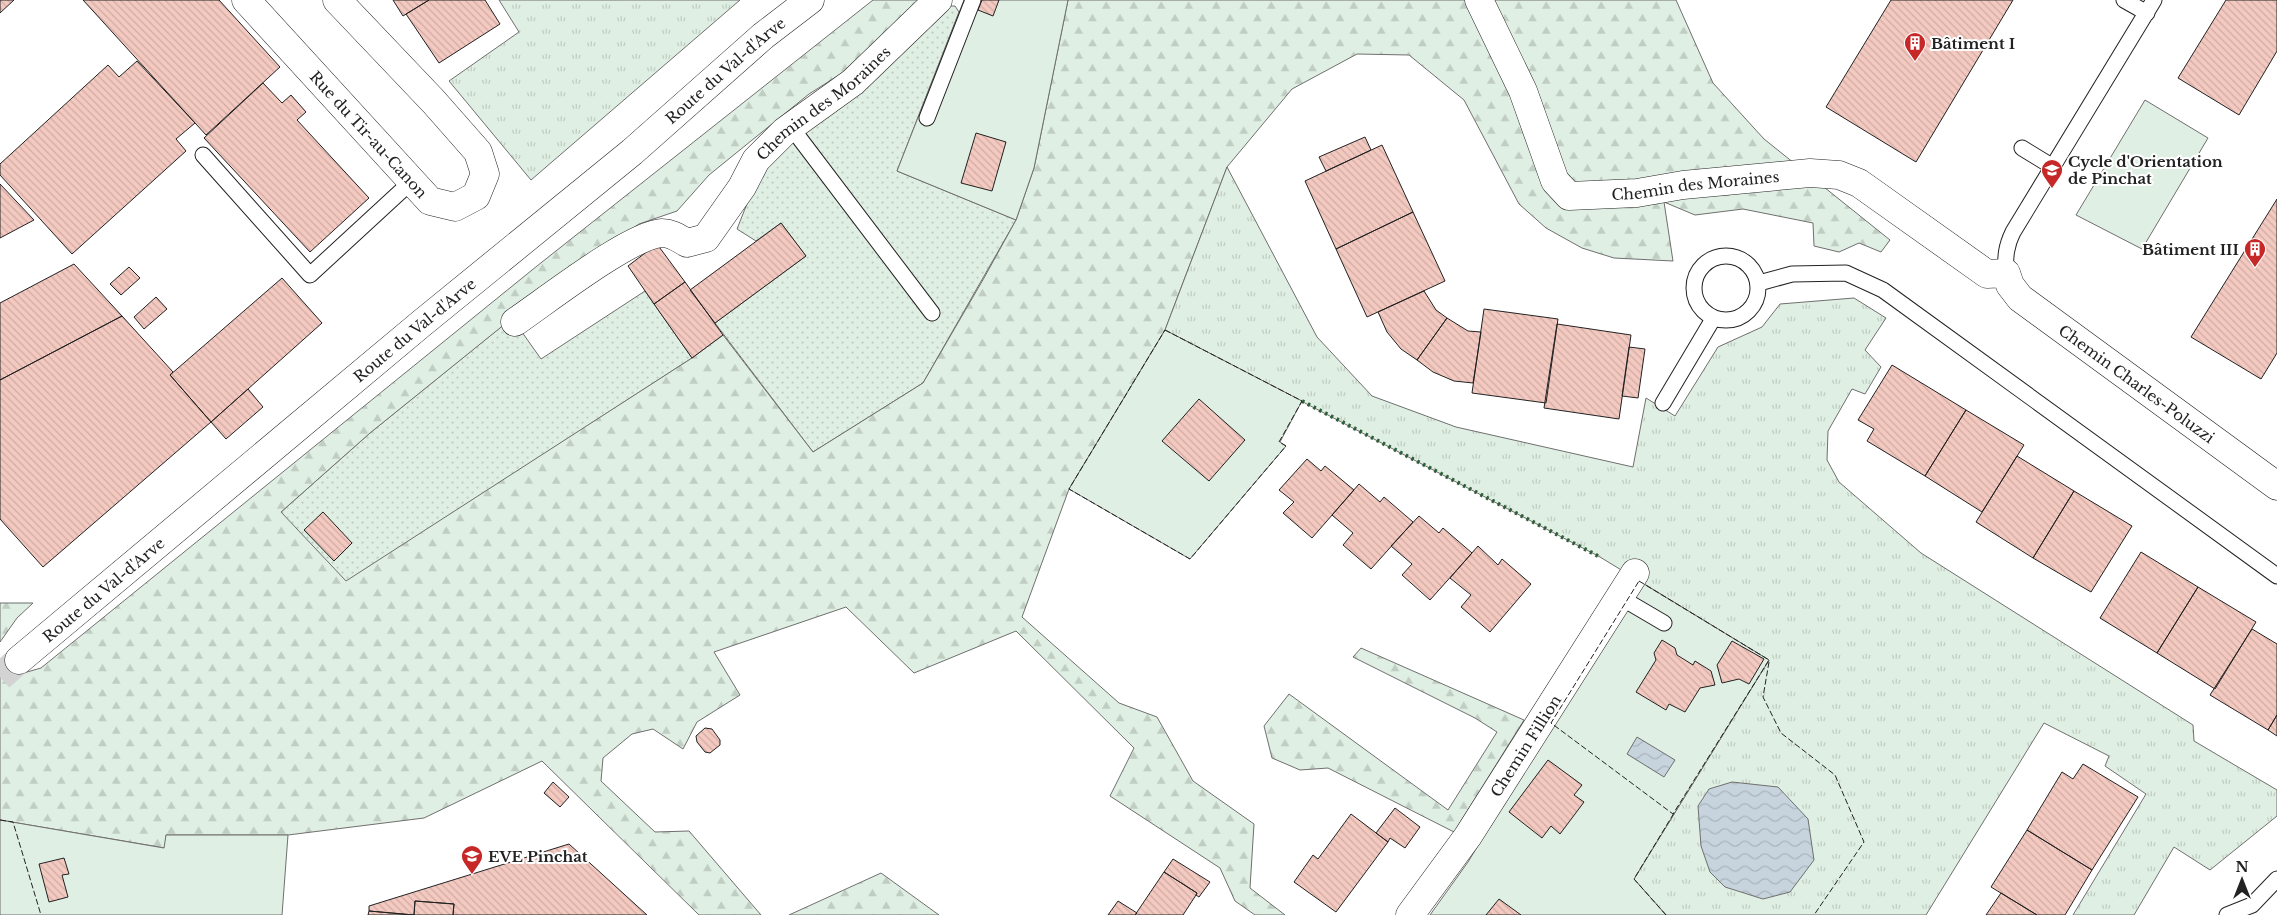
<svg xmlns="http://www.w3.org/2000/svg" width="2277" height="915" font-family="'Libre Baskerville',serif">
<defs>
<pattern id="grass-dots" width="8" height="8" patternUnits="userSpaceOnUse" patternTransform="scale(1.25)"><rect width="8" height="8" fill="#e0efe3"/><path d="M2 2h.1M6 6h.1" fill="none" stroke="#c0cdc2" stroke-width="1.8" stroke-linecap="round"/></pattern>
<pattern id="forest-firs" width="22" height="20" patternUnits="userSpaceOnUse" patternTransform="scale(1.25)"><rect width="22" height="20" fill="#e0efe3"/><path d="M5 1l3.5 6h-7zM16 11l3.5 6h-7z" fill="#c0cdc2"/></pattern>
<pattern id="park-tufts" width="24" height="20" patternUnits="userSpaceOnUse" patternTransform="scale(1.25)"><rect width="24" height="20" fill="#e0efe3"/><path d="M3 7l-1-3M5 7V3M7 7l1-3M15 17l-1-3M17 17v-4M19 17l1-3" fill="none" stroke="#c0cdc2"/></pattern>
<pattern id="water-waves" width="16" height="10" patternUnits="userSpaceOnUse" patternTransform="scale(1.25)"><rect width="16" height="10" fill="#c7d3dd"/><path d="M0 5q4-4 8 0t8 0" fill="none" stroke="#abb5bd"/></pattern>
<pattern id="building-back-hatch" width="6" height="6" patternUnits="userSpaceOnUse" patternTransform="scale(1.25)"><rect width="6" height="6" fill="#f3c9c0"/><path d="M-1 5l2 2M0 0l6 6M5-1l2 2" fill="none" stroke="#d0aca5"/></pattern>
</defs>
<rect width="100%" height="100%" fill="#fff"/>
<path fill="url(#grass-dots)" stroke="#6f6f6f" d="M948 6H955L959 12 897 171 1016 220 923 383 813 452 715 323 806 256 781 223 756 241 737 229 756 181 785 146Z
M645 291 692 358 346 582 280 513 370 433 512 318 541 359Z"/>
<path fill="url(#forest-firs)" stroke="#6f6f6f" d="M873 0H918L847 70 809 94 709 175 677 211 639 224 578 265 370 433 281 512 346 581 692 358 723 335 813 452 923 383 984 278 1016 220 1034 168 1068 0H1676L1713 83 1764 139 1890 240 1881 252 1859 243 1839 252 1814 246 1813 223 1743 209 1695 215 1664 202 1673 261 1614 258 1582 248 1546 228 1519 204 1464 100 1409 55 1357 54 1292 89 1227 167 1165 330 1069 489 1022 617 1119 703 1157 717 1193 781 1254 824 1250 888 1285 915H1255L1235 901 1220 868 1110 796 1134 748 1016 631 914 673 846 607 714 652 740 695 697 722 683 749 653 729 632 734 603 758 601 781 655 832 689 831 761 915H699L542 761 424 818 288 835H166L165 848 0 820V658L8 669 27 672 41 668 537 266Z
M0 603H33L17 618 0 642Z
M1361 648 1524 720 1454 832 1328 768 1300 770 1272 758 1264 726 1289 694 1448 810 1497 732 1475 718 1353 657Z
M881 873 939 915H789Z"/>
<path fill="url(#park-tufts)" stroke="#6f6f6f" d="M499 0H740L531 180 449 81 519 32Z
M1227 167 1317 337 1372 396 1456 427 1633 467 1646 398 1675 416 1718 347 1762 327 1780 304 1854 298 1886 318 1865 350 1881 367 1865 394 1852 389 1828 431 1827 460 1839 482 1921 553 2193 725 2194 741 2277 790V816L2210 870 2174 847 2134 915H2073L2146 794 2105 766 2109 756 2044 723 1926 915H1666L1634 879 1769 660 1600 557 1165 330Z"/>
<path fill="#e0efe3" stroke="#6f6f6f" d="M964 0H1068L1034 168 1016 220 897 171Z
M2145 100 2208 138 2142 249 2076 215Z
M1165 330 1302 401 1280 442 1286 446 1190 559 1069 489Z
M1639 581 1769 660 1634 879 1666 915H1430L1468 862Z
M0 820 164 848 166 835H288L282 915H0Z"/>
<path fill="url(#water-waves)" stroke="#6f6f6f" d="M1637 737 1675 760 1664 777 1627 754Z
M1732 782 1778 787 1808 819 1814 860 1790 892 1763 899 1725 887 1710 872 1701 846 1698 806 1709 789Z"/>
<path fill="url(#building-back-hatch)" stroke="#222" d="M0 0H14L0 13Z
M83 0H219L280 67 206 135Z
M393 0H429L403 16Z
M429 0H485L500 24 439 63 406 14Z
M982 0H999L993 16 978 10Z
M1891 0H2013L1916 162 1826 107Z
M2226 0H2277V51L2239 115 2178 78Z
M137 61 195 123 176 139 186 151 72 254 0 175V164L108 65 119 77Z
M263 83 282 103 291 95 306 112 297 120 369 198 310 252 204 138Z
M976 133 1006 142 992 191 961 183Z
M1365 137 1371 150 1326 171 1319 157Z
M1382 145 1413 212 1336 249 1305 181Z
M0 184 34 220 0 238Z
M2277 199V353L2261 379 2191 337Z
M1413 212 1445 281 1367 317 1336 249Z
M781 223 806 256 715 323 690 290Z
M657 244 685 282 654 304 628 266Z
M74 264 122 316 0 380V303Z
M129 267 140 278 121 295 110 284Z
M282 278 322 323 211 422 170 375Z
M685 282 723 335 692 358 654 304Z
M1424 291 1436 310 1447 318 1417 360 1401 349 1387 332 1378 312Z
M156 297 167 309 144 329 134 317Z
M1484 309 1558 319 1546 403 1472 393Z
M122 316 173 372 170 375 211 422 43 567 0 519V380Z
M1447 318 1468 331 1481 332 1473 383 1454 381 1433 372 1417 360Z
M1557 324 1631 335 1619 419 1544 408Z
M1629 347 1645 349 1638 398 1622 396Z
M1892 365 1966 410 1925 476 1867 441 1874 429 1858 420Z
M248 389 263 407 226 439 211 422Z
M1199 399 1245 440 1209 481 1162 441Z
M1966 410 2024 445 1982 512 1925 476Z
M2017 456 2074 491 2033 558 1976 522Z
M1307 459 1321 471 1325 466 1354 490 1312 538 1283 513 1294 502 1279 490Z
M1359 484 1380 502 1384 497 1413 522 1371 569 1343 545 1353 533 1332 515Z
M2074 491 2132 526 2091 592 2033 558Z
M323 512 352 543 334 561 304 530Z
M1419 516 1439 533 1443 528 1472 553 1430 600 1402 575 1412 564 1391 546Z
M1478 546 1498 565 1502 559 1531 584 1490 632 1461 607 1471 595 1450 578Z
M2141 552 2198 587 2157 653 2100 618Z
M2198 587 2256 622 2215 689 2157 653Z
M2252 629 2277 644V715L2268 730 2210 695Z
M1662 640 1675 648 1677 655 1693 665 1695 661 1711 671 1715 685 1700 688 1685 712 1669 704 1666 710 1636 692 1656 660 1654 653Z
M1732 641 1764 659 1749 684 1739 679 1722 683 1717 665Z
M2277 715V736L2268 730Z
M705 728 712 729 720 740V745L710 753 705 752 697 742 696 736Z
M1548 760 1582 785 1574 795 1584 802 1560 834 1551 826 1542 838 1509 812Z
M2083 764 2138 797 2092 870 2027 830 2062 772 2073 779Z
M553 782 569 797 560 807 544 793Z
M1395 808 1420 827 1405 848 1390 838 1388 842 1376 833Z
M1351 814 1388 842 1336 912 1294 882 1313 855 1318 859Z
M2027 830 2092 870 2065 915H2037L1991 887Z
M569 844 647 915H453L454 904 415 901 414 915 369 911V906Z
M64 858 69 874 62 875 68 897 49 902 39 864Z
M1173 859 1210 882 1199 897 1196 895 1197 893 1164 872Z
M1164 872 1197 893 1196 895 1183 915H1135Z
M2001 893 2037 915H1986Z
M1499 899 1521 915H1486Z
M415 901 454 904 453 915H368L369 911 414 915Z
M1118 901 1137 913 1135 915H1108Z"/>
<g fill="none" stroke-linecap="round" stroke-linejoin="round">
<path stroke="#d3d3d3" stroke-width="28" stroke-dasharray="28 14" stroke-linecap="butt" d="M0 677 19 660"/>
<g stroke="#222" stroke-width="17">
<path id="lane" d="M2124 0 2147 13
M927 118 973 0
M791 127 932 313
M2022 148 2053 167
M203 155 310 275 412 181
M1694 288a32 32 0 1 1 64 0a32 32 0 1 1-64 0Z
M2006 273C2005 257 2006 246 2013 232L2154 0
M1759 283 1792 274 1846 273 1883 290 2277 576
M1663 403 1713 319
M1618 596 1664 623
M2227 915 2252 905 2277 879"/>
</g>
<g stroke="#222" stroke-width="29">
<g id="street">
<path id="s1" d="M246 0 430 201 455 207 476 196 485 174 478 152 434 102 337 0"/>
<path id="s2" d="M1479 0 1523 91 1555 181 1569 196 1637 193 1683 185 1810 173 1839 175 1859 183 1987 274 2006 273 2010 285 2020 298 2277 486"/>
<path id="s3" d="M515 322C546 301 630 235 662 233 672 233 678 238 687 243L706 238 742 187 756 160 785 131 853 82 938 0"/>
<path id="s4" d="M1410 915 1468 836 1635 573"/>
</g>
</g>
<g stroke="#222" stroke-width="29">
<g id="primary">
<path id="s5" d="M19 660 422 323 632 152 763 36 810 0"/>
</g>
</g>
<use href="#lane" stroke="#fff" stroke-width="15"/>
<use href="#street" stroke="#fff" stroke-width="28"/>
<use href="#primary" stroke="#fff" stroke-width="28"/>
<path stroke="#2f5e38" stroke-width="4" stroke-dasharray="2.5 4" stroke-linecap="butt" d="M1302 401 1600 557"/>
<path stroke="#222" stroke-width="1" stroke-dasharray="6 2.5" stroke-linecap="butt" d="M1165 330 1302 401 1279 442 1286 446 1190 559 1069 489Z
M1639 581 1769 660 1673 814 1551 723Z
M1769 662 1763 697 1781 733 1835 775 1864 842 1814 915
M0 820 13 822 41 915
M1666 915 1634 879 1674 813"/>
</g>
<defs>
<g id="building-pin" transform="scale(1.125)"><path d="M0 17L-7.5 6A9.5 9.5 0 1 1 7.5 6Z" fill="#c62828" stroke="#fff"/><path d="M-4-6H4V6H1V3H-1V6H-4ZM-2.5-4.3h1.7v1.8h-1.7ZM.8-4.3h1.7v1.8H.8ZM-2.5-1h1.7V.8h-1.7ZM.8-1h1.7V.8H.8Z" fill="#fff"/></g>
<g id="school-pin" transform="scale(1.125)"><path d="M0 17L-7.5 6A9.5 9.5 0 1 1 7.5 6Z" fill="#c62828" stroke="#fff"/><path d="M0-5L7-2L0 1L-7-2ZM-4 1L0 2.5L4 1V4Q0 6-4 4Z" fill="#fff"/></g>
</defs>
<g fill-rule="evenodd">
<use href="#building-pin" x="1915" y="43"/>
<use href="#school-pin" x="2052" y="170"/>
<use href="#building-pin" x="2255" y="249"/>
<use href="#school-pin" x="472" y="856"/>
</g>
<g text-anchor="middle" dominant-baseline="central" stroke-width="4" stroke-linejoin="round" paint-order="stroke">
<g font-size="15" font-weight="bold" fill="#222" stroke="#fff" text-anchor="start">
<text x="1931" y="43">Bâtiment I</text>
<text x="2068" y="161">Cycle d'Orientation<tspan x="2068" dy="17">de Pinchat</tspan></text>
<text x="2239" y="249" text-anchor="end">Bâtiment III</text>
<text x="488" y="856">EVE Pinchat</text>
</g>
<g font-size="15" fill="#222" stroke="#fff">
<text stroke="none"><textPath href="#s5" startOffset="920">Route du Val-d'Arve</textPath></text>
<text stroke="none"><textPath href="#s3" startOffset="401">Chemin des Moraines</textPath></text>
<text stroke="none"><textPath href="#s1" startOffset="182">Rue du Tir-au-Canon</textPath></text>
<text stroke="none"><textPath href="#s2" startOffset="344">Chemin des Moraines</textPath></text>
<text stroke="none"><textPath href="#s5" startOffset="515">Route du Val-d'Arve</textPath></text>
<text stroke="none"><textPath href="#s2" startOffset="860">Chemin Charles-Poluzzi</textPath></text>
<text stroke="none"><textPath href="#s5" startOffset="110">Route du Val-d'Arve</textPath></text>
<text stroke="none"><textPath href="#s4" startOffset="205">Chemin Fillion</textPath></text>
</g>
</g>
<g transform="translate(2242 880)" stroke="#ffffff" stroke-width="4" paint-order="stroke">
<path d="M0-4L9 19L0 12L-9 19Z" fill="#222222"/>
<text y="-8" font-size="14" font-weight="bold" text-anchor="middle" fill="#222222">N</text>
</g>
</svg>
